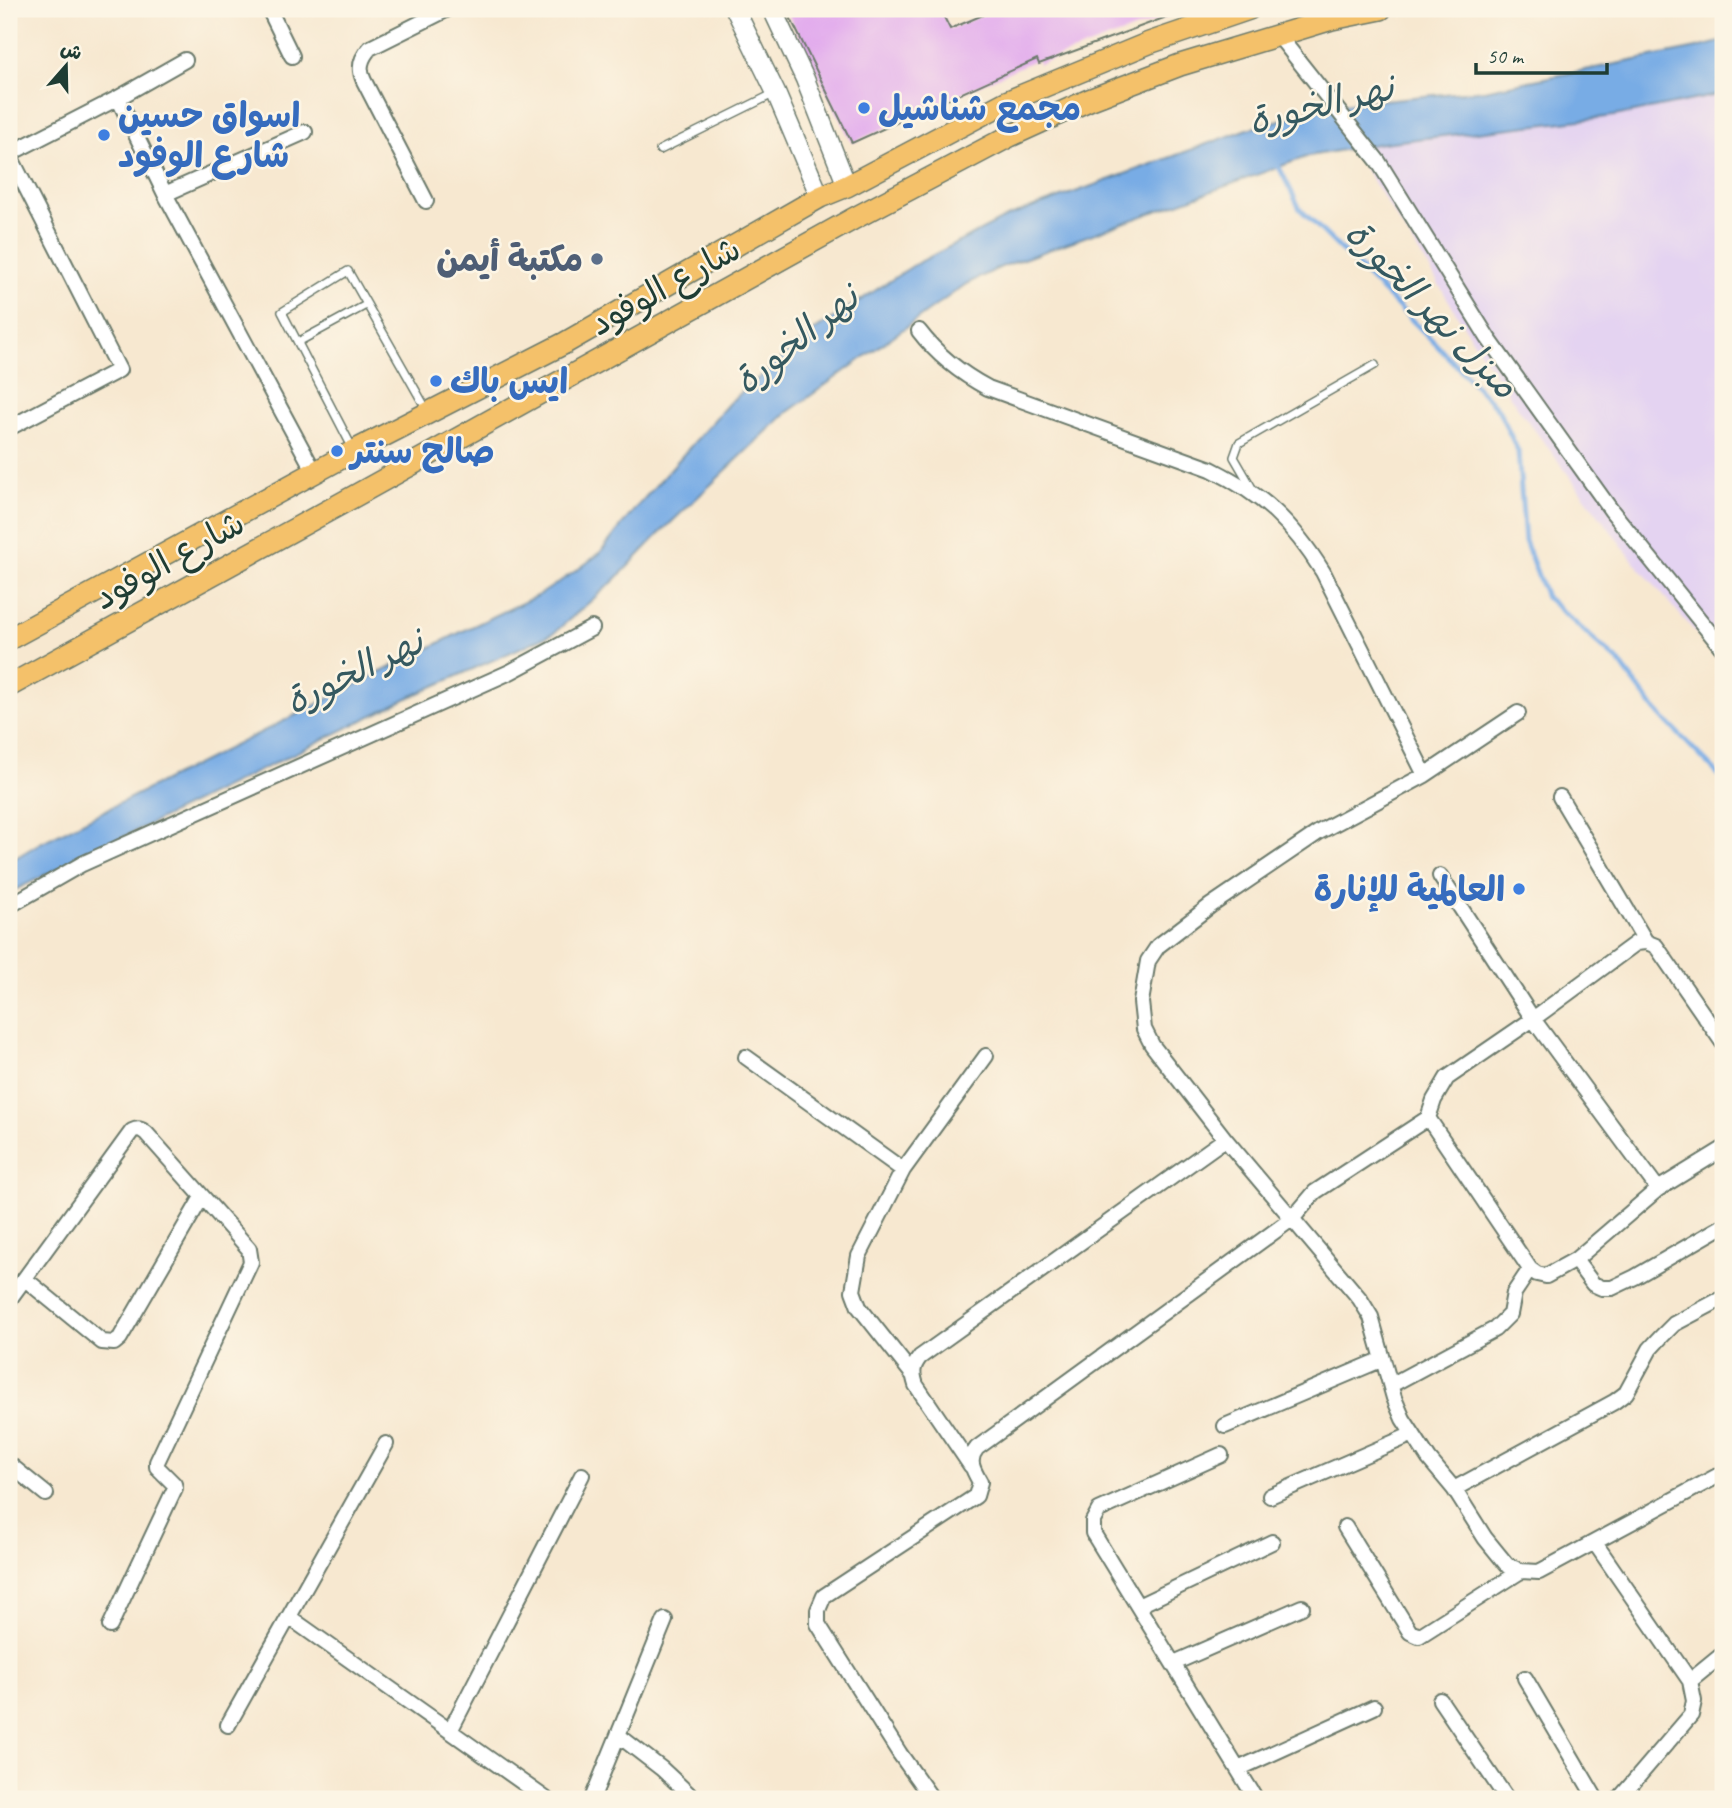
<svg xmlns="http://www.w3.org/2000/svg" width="1732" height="1808" font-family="Caveat,'Playpen Sans Arabic',sans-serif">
<rect width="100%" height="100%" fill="#fcf5e5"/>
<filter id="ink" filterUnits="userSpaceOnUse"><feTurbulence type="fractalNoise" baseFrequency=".0143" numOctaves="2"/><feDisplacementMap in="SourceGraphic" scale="14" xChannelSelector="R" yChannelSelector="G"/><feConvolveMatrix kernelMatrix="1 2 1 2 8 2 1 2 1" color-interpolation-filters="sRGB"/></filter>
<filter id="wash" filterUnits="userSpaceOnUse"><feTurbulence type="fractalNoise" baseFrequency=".00686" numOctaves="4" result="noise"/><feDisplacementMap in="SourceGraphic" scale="28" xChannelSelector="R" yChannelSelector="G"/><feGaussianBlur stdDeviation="1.57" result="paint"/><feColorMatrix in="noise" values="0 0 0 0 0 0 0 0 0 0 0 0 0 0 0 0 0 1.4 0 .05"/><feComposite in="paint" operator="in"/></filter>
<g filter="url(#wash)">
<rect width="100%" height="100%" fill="#f7e8d0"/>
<path fill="#e4d3f1" d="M1723 94V664L1635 563 1518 408 1478 349 1429 268 1352 149 1382 143 1614 116Z"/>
<path fill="#78ace5" stroke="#4c748c" stroke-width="2" d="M1723 41V94L1614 116 1382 143 1309 156 1001 267 966 284 785 414 659 534 615 580 554 633 410 697 9 893V862L40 843 461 632 541 594 580 568 600 553 635 509 729 403 815 330 914 265 1007 217 1248 129 1334 105 1484 90 1697 48Z"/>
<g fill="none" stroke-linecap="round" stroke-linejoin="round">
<path stroke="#78ace5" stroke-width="5" d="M1277 163 1300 209 1429 337 1498 409 1518 451 1525 541 1546 597 1619 662 1657 712 1723 779"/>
</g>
<g id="blocks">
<path fill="#e2abed" d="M786 9H940L950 29 997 9H1182L1183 11 1039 64 1037 59 852 143Z"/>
</g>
</g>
<g filter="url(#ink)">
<use href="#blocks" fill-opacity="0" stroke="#6b796b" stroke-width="2"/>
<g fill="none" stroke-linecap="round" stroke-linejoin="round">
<g stroke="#6b796b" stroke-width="10">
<path id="service" d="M660 150 775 93
M298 342 366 305
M353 449 282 312 348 271 428 412
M1252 488 1234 457 1239 443 1375 365"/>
</g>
<g stroke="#6b796b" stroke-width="18">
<path id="minor" d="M269 9 292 56
M1278 35 1378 161 1488 338 1611 510 1723 649
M118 98 165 194 315 473
M9 154 118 98 185 60
M165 194 305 132
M426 201 364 81C358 69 360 59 370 48L448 9
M919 331C938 356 960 373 988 388L1211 469C1263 495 1292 522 1323 572L1425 775
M9 428 119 370 9 154
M1518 713 1425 775 1319 832 1210 906 1158 946 1148 961 1141 1002 1144 1029 1152 1045 1225 1139 1360 1299 1371 1317 1394 1398 1403 1419 1429 1459 1454 1489 1485 1538 1507 1565 1521 1571 1539 1572 1723 1473
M1560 797 1646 942
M1440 876 1533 1019 1658 1189 1723 1149
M9 906 82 864 510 672 592 628
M746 1057 903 1170
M1428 1118 1530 1269 1537 1274 1546 1276 1575 1260 1658 1189
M1575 1260 1593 1284 1602 1288H1612L1635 1277 1723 1226
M25 1279 102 1342 114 1343 120 1338 202 1197
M9 1300 132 1131C138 1128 141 1129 146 1133L249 1249 251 1262 157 1462V1467L174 1484 175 1488 110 1626
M913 1375 859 1307 853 1291 859 1256 903 1170 986 1056
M1391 1385 1495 1329 1510 1314 1514 1293 1530 1269
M1225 1426 1383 1359
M1221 1455 1099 1510 1093 1521V1533L1256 1799
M9 1464 46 1494
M971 1466 916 1385C912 1373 912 1367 920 1357L1225 1139
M1454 1489 1614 1402 1626 1393 1650 1349 1661 1337 1674 1324 1723 1298
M1270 1496 1413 1434
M1345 1527 1410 1632 1419 1636 1521 1571
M1595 1543 1690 1681 1694 1701 1691 1715 1619 1799
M1138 1606 1272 1542
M289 1617 546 1799
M1174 1663 1302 1607
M1525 1678 1596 1799
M1690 1681 1723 1654
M1440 1700 1507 1799
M228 1725 386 1444
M450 1731 582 1475
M618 1735 662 1769 694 1799
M1238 1769 1374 1707
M592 1799 665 1620
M932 1799 900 1754 818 1624V1610L824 1596 976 1496 980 1482C973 1470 967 1460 977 1448L1293 1218 1315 1192 1428 1118 1434 1100 1447 1078 1533 1019 1636 943 1646 942 1656 946 1723 1043"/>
</g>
<g stroke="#6b796b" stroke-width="21">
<path id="tertiary" d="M735 9 776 93 820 197
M772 9 805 79 847 186"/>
</g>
<g stroke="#6b796b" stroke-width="24">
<path id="primary" d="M9 639 354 451 565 343 820 197 847 186 1006 102 1149 43 1249 9
M9 686 344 502 853 219 1010 136 1089 100 1180 65 1332 19 1381 9"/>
</g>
<use href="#service" stroke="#fff" stroke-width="7"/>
<use href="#minor" stroke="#fff" stroke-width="14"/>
<use href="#tertiary" stroke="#fff" stroke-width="18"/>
<use href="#primary" stroke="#f4c16a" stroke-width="21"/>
</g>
</g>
<g fill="#3f7fe0" stroke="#fcf5e5" stroke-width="2.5">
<circle cx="864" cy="108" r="7"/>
<circle cx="104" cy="135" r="7"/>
<circle cx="436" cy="381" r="7"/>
<circle cx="337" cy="451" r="7"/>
<circle cx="1519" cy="889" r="7"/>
</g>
<circle fill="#5c6f8a" stroke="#fcf5e5" stroke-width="2.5" cx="597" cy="259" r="7"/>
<g text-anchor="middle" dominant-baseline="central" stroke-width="5" stroke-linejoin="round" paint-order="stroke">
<g font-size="35" font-weight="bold" fill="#366cbe" stroke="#fcf5e5" text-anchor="start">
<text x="878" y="108">مجمع شناشيل</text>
<text x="118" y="115">اسواق حسين<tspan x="118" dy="40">شارع الوفود</tspan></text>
<text x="450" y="381">ايس باك</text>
<text x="351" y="451">صالح سنتر</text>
<text x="1505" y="889" text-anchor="end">العالمية للإنارة</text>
</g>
<g font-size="35" font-weight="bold" fill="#4e5e75" stroke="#fcf5e5" text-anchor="end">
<text x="583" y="259">مكتبة أيمن</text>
</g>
<g font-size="35" fill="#1f3d34" stroke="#fcf5e5">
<text transform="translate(665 286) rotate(-29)">شارع الوفود</text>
<text transform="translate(169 560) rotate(-29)">شارع الوفود</text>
</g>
<g font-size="37" font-style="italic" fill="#355960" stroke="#fcf5e5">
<text transform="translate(1321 104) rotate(-14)">نهر الخورة</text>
<text transform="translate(1432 309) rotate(46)">مبزل نهر الخورة</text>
<text transform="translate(796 339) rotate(-39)">نهر الخورة</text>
<text transform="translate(354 671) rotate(-26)">نهر الخورة</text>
</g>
</g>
<rect width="1732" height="1808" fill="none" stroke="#fcf5e5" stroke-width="35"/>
<g transform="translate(66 66) rotate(20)" stroke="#fcf5e5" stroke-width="5" paint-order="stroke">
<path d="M0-5L12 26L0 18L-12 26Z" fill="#1f3d34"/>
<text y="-10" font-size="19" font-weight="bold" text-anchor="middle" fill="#1f3d34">ش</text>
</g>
<path d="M1476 63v10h131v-10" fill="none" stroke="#1f3d34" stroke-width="3.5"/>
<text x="1487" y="63" font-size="21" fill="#1f3d34" stroke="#fcf5e5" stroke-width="5" paint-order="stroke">50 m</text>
</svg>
